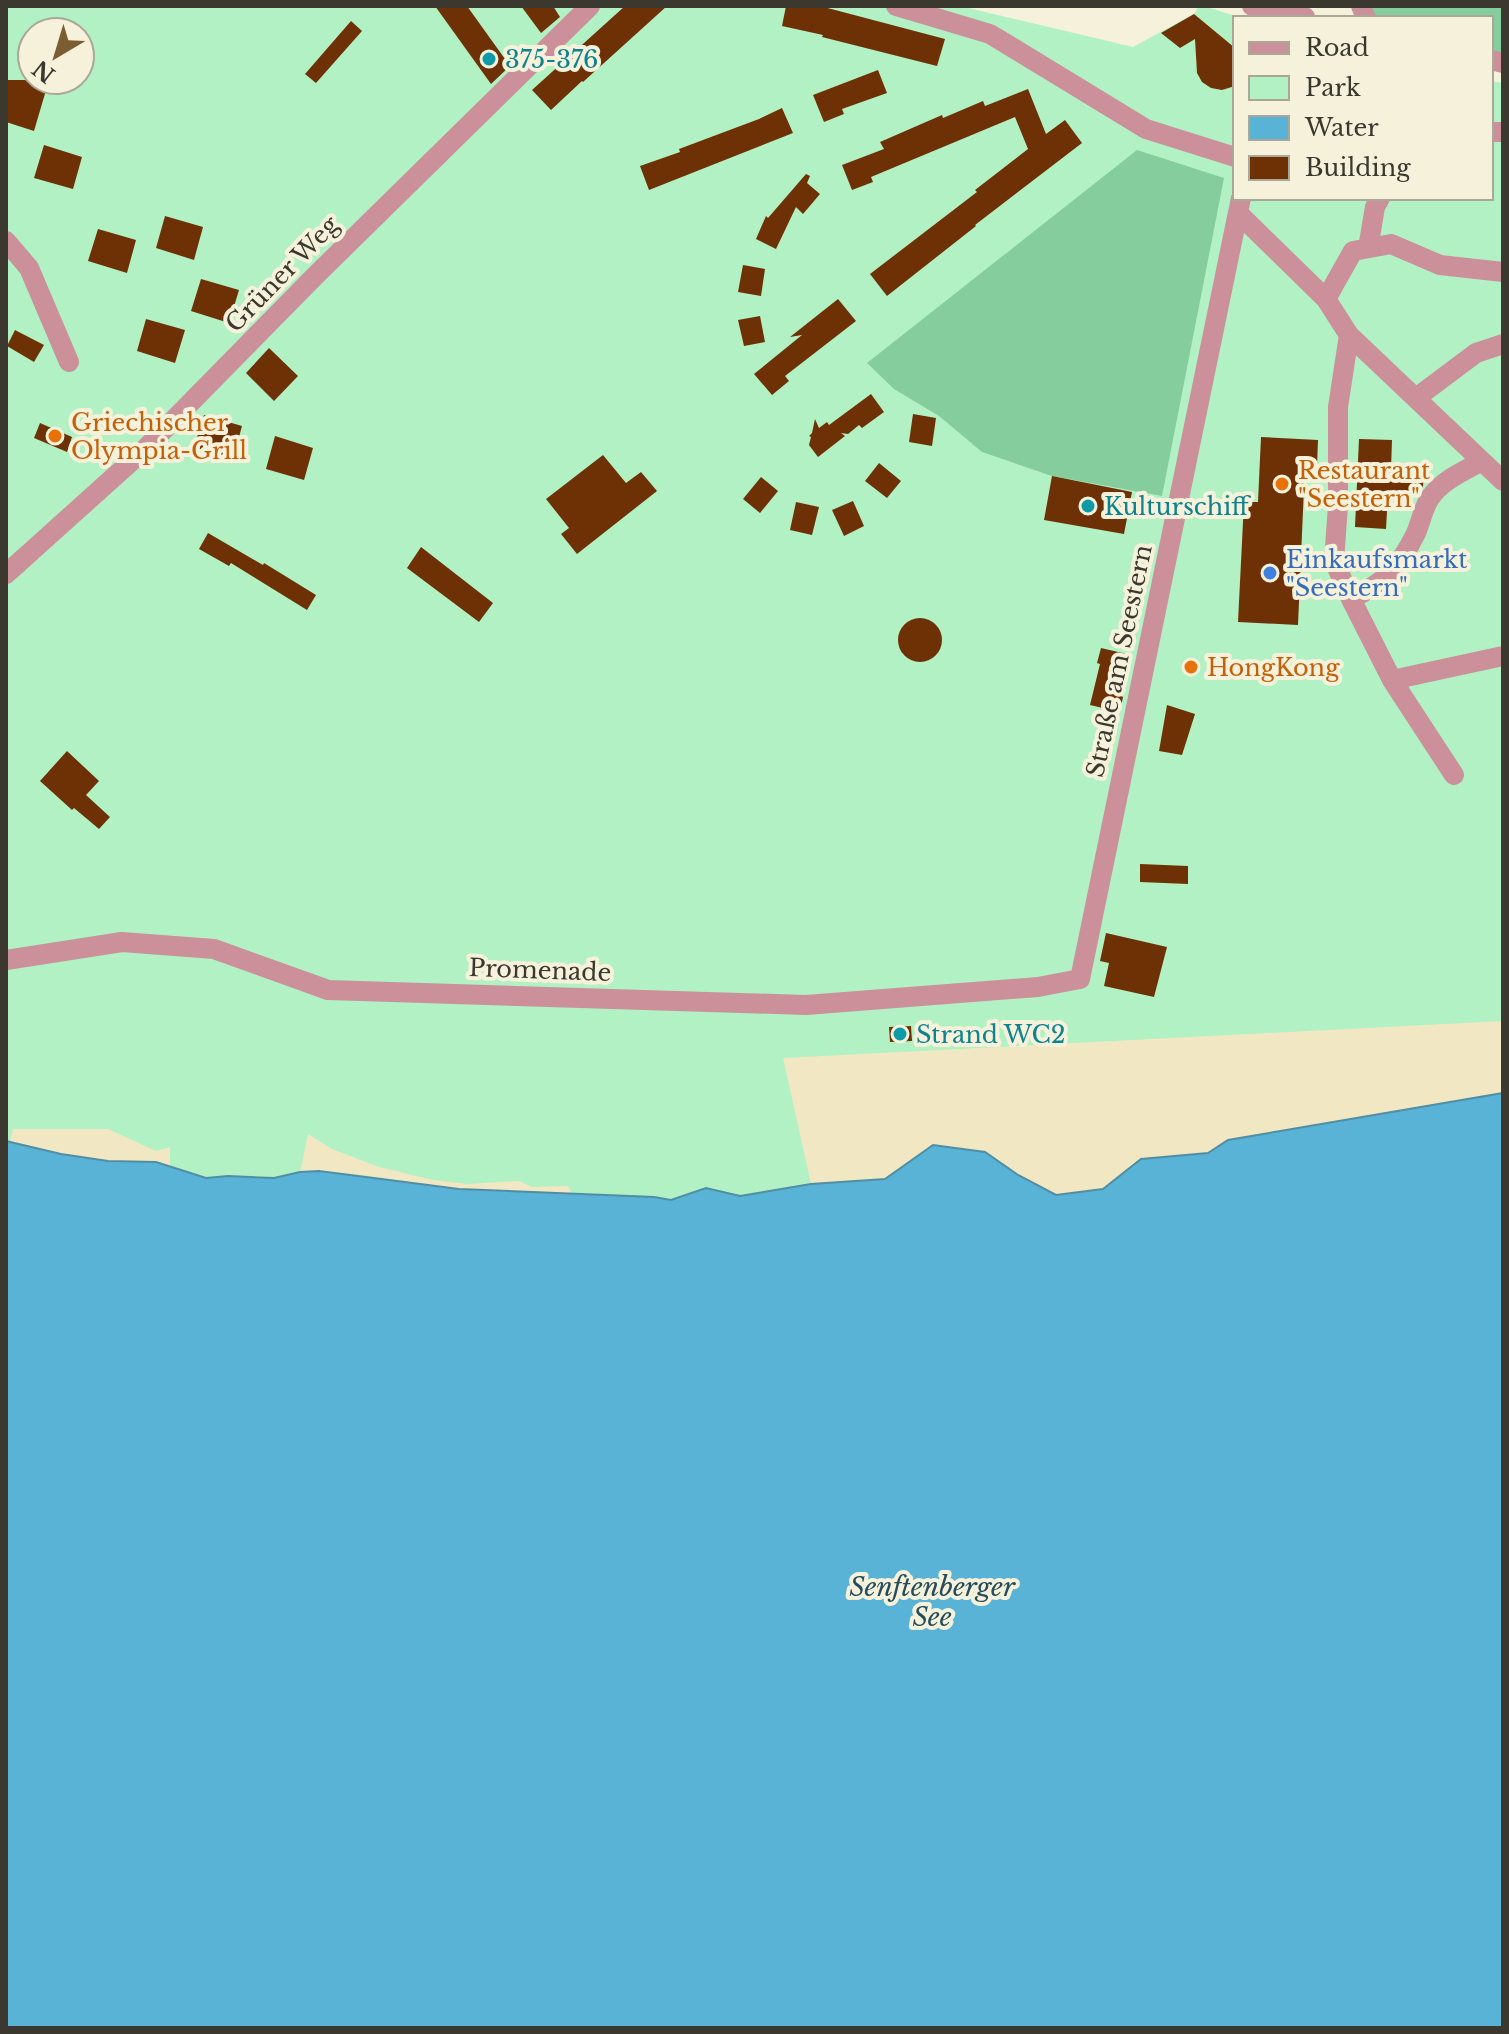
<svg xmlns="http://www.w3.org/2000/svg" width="1509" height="2034" font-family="'Libre Baskerville',serif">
<rect width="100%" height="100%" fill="#f6f1da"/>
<path fill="#b1f1c4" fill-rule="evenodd" d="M6 6H960L1133 47 1194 14 1199 6H1203L1242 18H1235V198H1491V81L1503 83V1093L811 1184 740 1196 706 1188 671 1200 654 1197 459 1189 300 1172 274 1178 228 1176 206 1178 156 1162 61 1154 6 1141ZM32 32H80V80H32Z"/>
<path fill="#85cd9d" d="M1362 6H1503V62L1491 60V18H1367Z
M1137 150 1224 178 1162 496 1052 476 982 452 939 416 894 389 867 363Z"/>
<path fill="#f1e7c2" d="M1503 1021V1093L1228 1140 1208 1153 1141 1159 1103 1189 1056 1195 1018 1175 985 1152 934 1146 885 1179 811 1184 783 1058Z
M13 1129H108L156 1151 170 1147V1167C150 1160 129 1163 108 1161 75 1158 43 1150 10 1142Z
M308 1134 332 1149 379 1167 433 1180 467 1184 519 1181 532 1187 568 1186 572 1194C533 1192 493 1193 454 1188 403 1182 351 1170 300 1172Z"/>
<path fill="#59b3d6" stroke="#508ea4" stroke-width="2" d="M1503 1093V2028H6V1141L61 1154 108 1161 156 1162 206 1178 228 1176 274 1178 300 1172 319 1171 459 1189 654 1197 671 1200 706 1188 740 1196 811 1184 885 1179 933 1145 985 1152 1018 1175 1056 1195 1103 1189 1141 1159 1208 1153 1228 1140Z"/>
<path fill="#6e3106" d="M435 6H467L510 66 491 84Z
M521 6H553L560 17 541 33Z
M625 6H667L583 82 582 81 551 110 532 90Z
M786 6H820L945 39 937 66 822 37 823 35 782 26Z
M1194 14 1235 48V86L1222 90 1211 88 1202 82 1197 73 1195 39 1180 48 1161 33Z
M351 21 362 31 316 83 305 74Z
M878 70 887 93 842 109 844 114 824 122 813 95Z
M6 80H49L34 131 6 122Z
M1028 89 1046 134 1065 120 1082 143 975 225 976 226 887 296 870 274 977 192 975 190 1028 149 1015 117 871 177 873 182 852 190 842 165 884 149 880 142 942 115 943 118 983 101 985 106Z
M782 108 793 133 649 190 640 166 680 152 679 149 759 119Z
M44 145 82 157 73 189 34 178Z
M806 174 810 176 807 183 820 194 803 214 796 207 776 249 756 239 766 216 768 218Z
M165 216 203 227 194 260 156 248Z
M98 229 136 240 127 273 88 261Z
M743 265 765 269 761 296 738 292Z
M201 279 239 290 229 323 191 311Z
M838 299 856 321 785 376 789 381 772 395 754 374 802 335 790 337Z
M760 316 765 342 744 346 738 320Z
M146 319 185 330 175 363 137 351Z
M15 330 44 345 34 362 7 346Z
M269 348 298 376 274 401 246 373Z
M871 394 884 412 862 428 859 425 848 434 841 433 845 436 818 457 809 445 811 437 809 436 812 433 815 419 819 428 827 422 829 425Z
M913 414 936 418 932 446 909 442Z
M204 415 242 426 233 459 194 447Z
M40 423 72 437 67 452 34 438Z
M275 436 313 448 304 480 266 469Z
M1261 437 1318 440 1317 466 1305 465 1298 625 1238 622 1244 502H1258Z
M1359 439 1392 440 1391 469 1424 471 1423 486 1416 496 1388 494 1386 529 1355 527Z
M603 455 626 483 641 472 657 491 577 554 561 534 569 528 546 499Z
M879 463 901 481 887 498 865 481Z
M1052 476 1132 492 1124 534 1044 520Z
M761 477 778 491 760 513 743 499Z
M853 501 864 526 844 536 832 510Z
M796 502 819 507 812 535 790 530Z
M208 533 263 565 264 563 316 595 307 610 231 563 229 566 199 549Z
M421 547 493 603 479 622 407 568Z
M898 640a22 22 0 1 1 44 0a22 22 0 1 1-44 0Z
M1101 648 1131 655 1121 696 1123 697 1120 712 1090 705 1100 664 1097 663Z
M1167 705 1195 714 1182 755 1159 751Z
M67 751 99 781 86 795 110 817 99 829 74 808 72 810 40 781Z
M1140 864 1188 866V884L1140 882Z
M1106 933 1167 947 1154 997 1104 986 1109 963 1100 961Z
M911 1026 912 1041 890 1042 889 1027Z"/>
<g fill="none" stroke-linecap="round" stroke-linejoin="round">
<path stroke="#cb9099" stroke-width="20" d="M896 6 990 34 1146 129 1235 157
M1252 6 1305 17
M1361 6 1366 18
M1491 60 1503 63
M1491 132H1503
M1238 213 1326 299 1349 335 1338 407V505L1334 561 1351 599 1392 680 1454 775
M6 241 29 268 69 362
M1368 248 1375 207 1380 198
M1326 299 1353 251 1391 244 1440 265 1503 272
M1349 335 1503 481
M1416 398 1476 353 1503 344
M6 574 144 450 316 275 590 6
M1351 599C1385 582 1399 568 1416 533 1421 522 1423 508 1430 498 1442 480 1464 471 1482 461
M1392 680 1503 656
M6 960 122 942 214 949 328 990 806 1005 1038 987 1080 979 1241 198"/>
</g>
<g fill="#0f9aa8" stroke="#f6f1da" stroke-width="3">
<circle cx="489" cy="59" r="8"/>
<circle cx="1088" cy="506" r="8"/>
<circle cx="900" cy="1034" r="8"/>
</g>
<g fill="#e8710a" stroke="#f6f1da" stroke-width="3">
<circle cx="55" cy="436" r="8"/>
<circle cx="1282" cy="484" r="8"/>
<circle cx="1191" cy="667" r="8"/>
</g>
<circle fill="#3f7fe0" stroke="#f6f1da" stroke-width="3" cx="1270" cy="573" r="8"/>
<g text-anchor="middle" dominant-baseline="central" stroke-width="8" stroke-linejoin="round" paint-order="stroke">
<g font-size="24" fill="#0d838f" stroke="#f6f1da" text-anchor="start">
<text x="505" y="59">375-376</text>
<text x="1104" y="506">Kulturschiff</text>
<text x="916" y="1034">Strand WC2</text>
</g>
<g font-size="24" fill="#3a382f" stroke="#f6f1da">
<text transform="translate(282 274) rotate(-46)">Grüner Weg</text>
<text transform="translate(1119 661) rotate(-78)">Straße am Seestern</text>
<text transform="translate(540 970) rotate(2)">Promenade</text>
</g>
<g font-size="24" fill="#c56008" stroke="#f6f1da" text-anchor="start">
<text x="71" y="422">Griechischer<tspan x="71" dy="28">Olympia-Grill</tspan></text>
<text x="1298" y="470">Restaurant<tspan x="1298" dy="28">"Seestern"</tspan></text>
<text x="1207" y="667">HongKong</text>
</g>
<g font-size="24" fill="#366cbe" stroke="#f6f1da" text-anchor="start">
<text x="1286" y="559">Einkaufsmarkt<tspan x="1286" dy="28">"Seestern"</tspan></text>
</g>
<g font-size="26" font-style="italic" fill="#244c5c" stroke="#f6f1da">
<text x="932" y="1587">Senftenberger<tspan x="932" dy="30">See</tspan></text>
</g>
</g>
<rect width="1509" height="2034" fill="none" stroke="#3a382f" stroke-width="16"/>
<rect x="1233" y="16" width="260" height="184" fill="#f6f1da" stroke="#aba796" stroke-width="2"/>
<rect x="1249" y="42" width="40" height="12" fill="#cb9099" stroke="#aba796" stroke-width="2"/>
<text x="1305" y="56" font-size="24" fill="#3a382f">Road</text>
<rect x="1249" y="76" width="40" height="24" fill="#b1f1c4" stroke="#aba796" stroke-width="2"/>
<text x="1305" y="96" font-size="24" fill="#3a382f">Park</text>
<rect x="1249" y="116" width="40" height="24" fill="#59b3d6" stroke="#aba796" stroke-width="2"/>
<text x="1305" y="136" font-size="24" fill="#3a382f">Water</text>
<rect x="1249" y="156" width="40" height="24" fill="#6e3106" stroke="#aba796" stroke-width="2"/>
<text x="1305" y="176" font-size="24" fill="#3a382f">Building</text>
<g transform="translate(56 56) rotate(218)"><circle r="38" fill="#f6f1da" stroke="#aba796" stroke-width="2"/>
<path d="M0-6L14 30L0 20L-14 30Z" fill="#7b5d32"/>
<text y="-12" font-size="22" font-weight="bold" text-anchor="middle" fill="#3a382f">N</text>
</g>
</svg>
